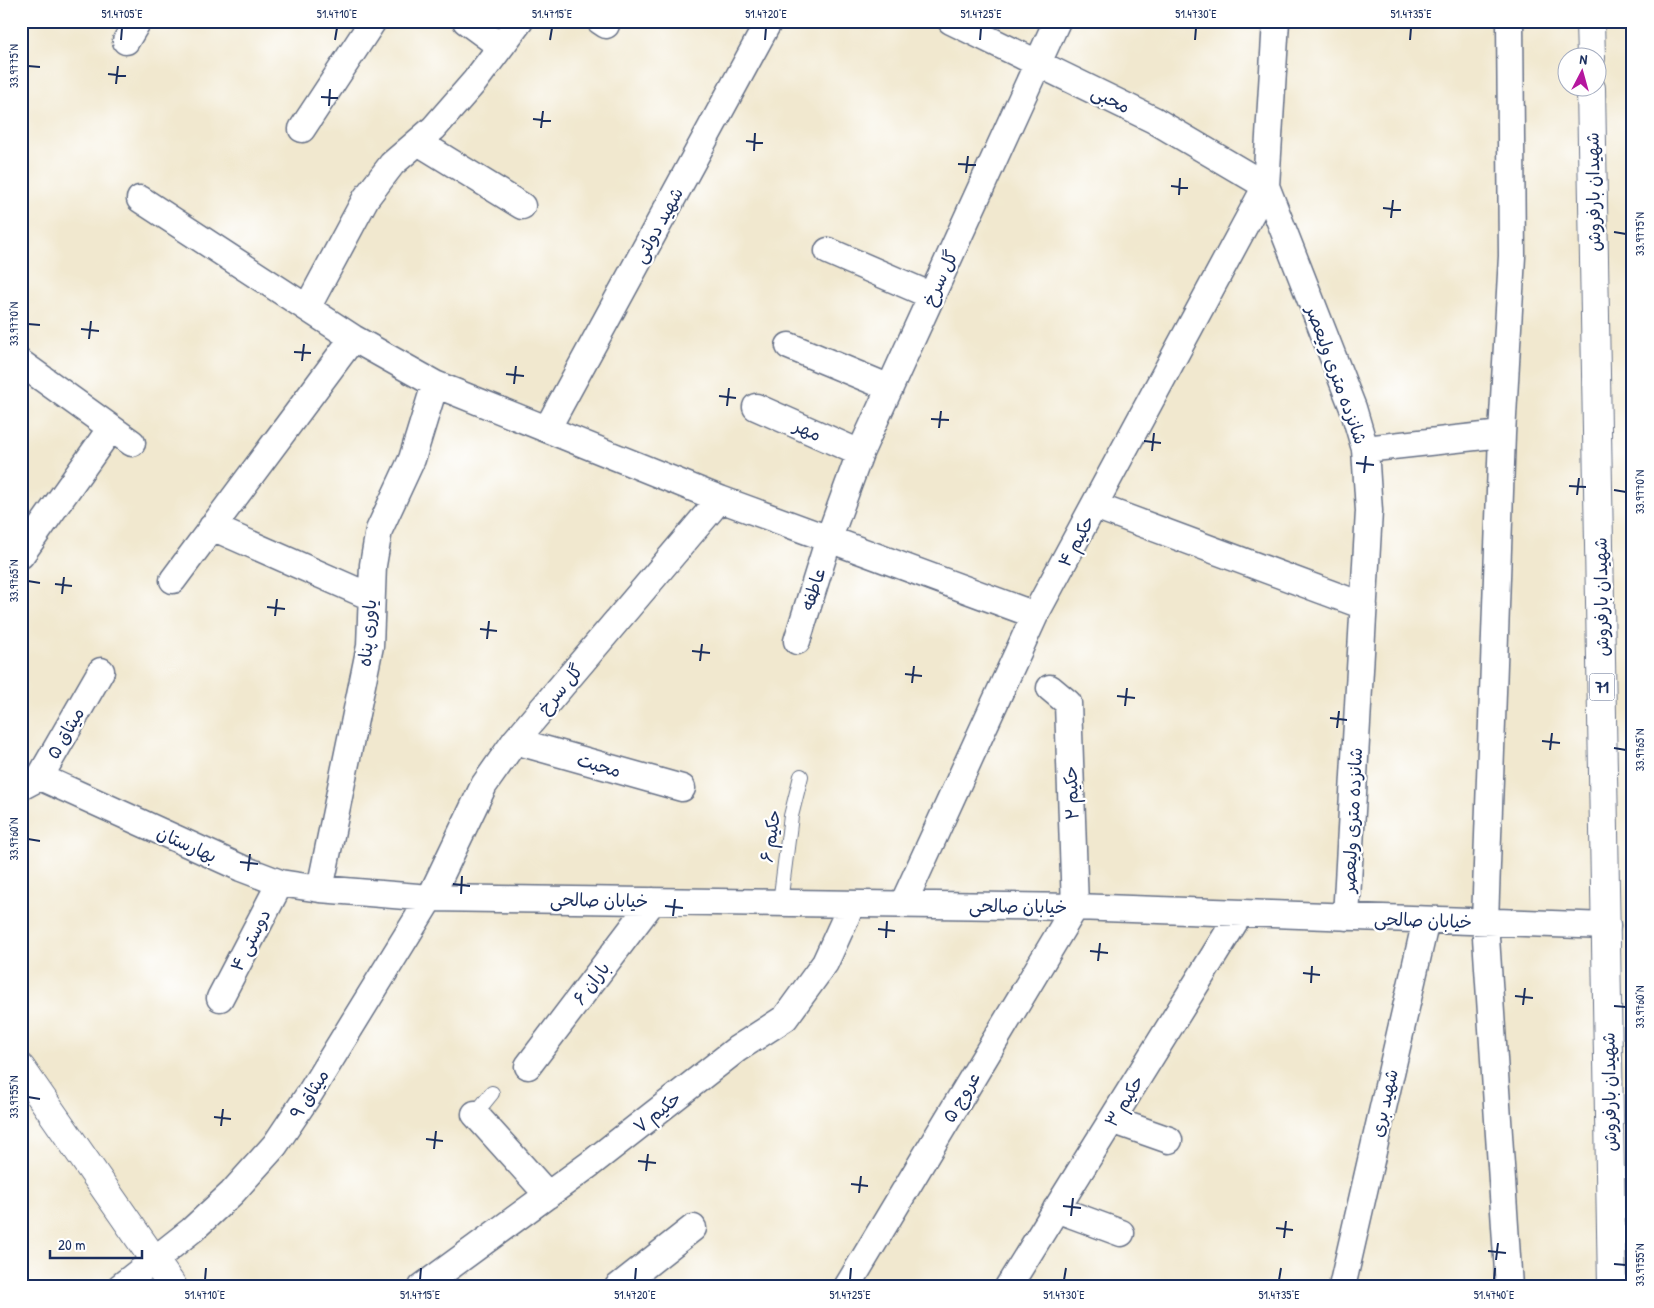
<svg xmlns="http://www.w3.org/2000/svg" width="1654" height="1308" font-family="'Patrick Hand','Playpen Sans Arabic',sans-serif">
<rect width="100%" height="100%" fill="#fff"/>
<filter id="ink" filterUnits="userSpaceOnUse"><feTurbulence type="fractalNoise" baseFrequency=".02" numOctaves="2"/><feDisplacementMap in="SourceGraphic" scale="10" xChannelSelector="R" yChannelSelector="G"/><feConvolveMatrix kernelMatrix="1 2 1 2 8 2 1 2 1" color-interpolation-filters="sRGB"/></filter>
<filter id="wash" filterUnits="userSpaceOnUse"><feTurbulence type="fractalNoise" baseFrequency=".0096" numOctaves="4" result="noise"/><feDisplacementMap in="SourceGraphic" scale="20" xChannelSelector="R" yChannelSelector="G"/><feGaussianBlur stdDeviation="1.12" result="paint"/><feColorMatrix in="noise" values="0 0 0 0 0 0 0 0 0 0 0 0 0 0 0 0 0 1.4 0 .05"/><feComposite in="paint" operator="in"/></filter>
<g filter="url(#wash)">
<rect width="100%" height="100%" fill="#f1e8cf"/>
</g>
<g filter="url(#ink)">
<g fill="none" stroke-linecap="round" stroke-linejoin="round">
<g stroke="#667086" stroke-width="16">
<path id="service" d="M780 903 791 816 801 776
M475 1114 492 1093"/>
</g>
<g stroke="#667086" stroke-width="29">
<path id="minor" d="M466 21 500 46
M600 21 606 25
M951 21 1154 120 1266 186
M1276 21 1266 186 1353 408 1365 449 1369 511 1346 917
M126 41 138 21
M302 129 373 21
M418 142 522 206
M140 199 353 338 435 384 720 499 1035 615
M828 251 932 296
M307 308 366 198 392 164 434 128 475 81 520 21
M789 346 890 388
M21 363 132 443
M756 407 860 453
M547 429 769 21
M1502 434 1485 922 1509 1287
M1365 449 1502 434 1512 256 1510 21
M1095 506 1364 606
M212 527 371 597
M21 555 111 428
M173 580 353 338
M797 641 829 538 860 453 1057 21
M1050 688 1068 703 1075 907
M515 741 682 788
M40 777 241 868 280 883 320 889 430 898 1075 907 1607 926
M21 787 40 777 101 671
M320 889 370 646 373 565 379 530 412 459 435 384
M903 904 1035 615 1266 186
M220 998 280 883
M528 1066 653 901
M475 1114 548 1195
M1112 1120 1169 1140
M1056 1209 1121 1233
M120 1287 192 1230 232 1193 275 1145 310 1093 430 898 484 785 515 741 720 499
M422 1287 590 1164 737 1049 785 1018 825 963 852 904
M618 1287 693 1228
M847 1287 1075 907
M1008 1287 1239 915
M1342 1287 1426 920"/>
</g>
<g stroke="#667086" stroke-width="30">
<path id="tertiary" d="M21 1068 173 1287"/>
</g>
<g stroke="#667086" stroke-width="30">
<path id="trunk" d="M1590 21 1591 58
M1591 88 1612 1287"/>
</g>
<use href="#service" stroke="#fff" stroke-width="14"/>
<use href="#minor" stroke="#fff" stroke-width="26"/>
<use href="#tertiary" stroke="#fff" stroke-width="28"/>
<use href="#trunk" stroke="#fff" stroke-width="28"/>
</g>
</g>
<path fill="none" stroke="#1b2f5e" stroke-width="2" d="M121 40 122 28M335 40 337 28M550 40 552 28M765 40 766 28M980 40 981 28M1195 40 1196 28M1410 40 1411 28M28 66 40 67M108 74 126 76M116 84 118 66M321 97 338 98M329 106 330 89M533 119 551 121M541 128 543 111M746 141 763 143M754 151 755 133M958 164 976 165M966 173 968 156M1171 186 1188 188M1179 195 1180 178M1383 208 1401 210M1391 218 1393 200M1614 232 1626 234M28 324 40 325M81 329 99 331M89 339 91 321M294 352 311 353M302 361 304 344M506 374 524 376M514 384 516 366M719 396 736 398M727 406 729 388M931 419 949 420M939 428 941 411M1144 441 1161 443M1152 451 1154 433M1356 463 1374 465M1364 473 1366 456M1569 486 1586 487M1614 490 1626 492M1577 495 1579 478M28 581 40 583M55 584 72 586M62 594 64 577M267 607 285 609M275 616 277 599M480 629 497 631M487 639 489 621M692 651 710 653M700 661 702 644M905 674 922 676M912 683 914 666M1117 696 1135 698M1125 706 1127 688M1330 718 1347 720M1337 728 1339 711M1542 741 1560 743M1614 748 1626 750M1550 750 1552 733M28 839 40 841M240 862 258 864M248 871 250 854M453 884 470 886M461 894 462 876M665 906 683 908M673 916 675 899M878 929 895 931M886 938 887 921M1090 951 1108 953M1098 961 1100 943M1303 973 1320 975M1311 983 1312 966M1515 996 1533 998M1523 1005 1525 988M1614 1006 1626 1007M28 1097 40 1099M214 1117 231 1119M221 1126 223 1109M426 1139 443 1141M434 1149 436 1131M638 1161 656 1163M646 1171 648 1154M851 1184 868 1186M859 1193 861 1176M1063 1206 1081 1208M1071 1216 1073 1198M1276 1228 1293 1230M1284 1238 1286 1221M1488 1251 1506 1253M1496 1260 1498 1243M1614 1264 1626 1265M205 1280 206 1268M420 1280 421 1268M635 1280 636 1268M850 1280 851 1268M1064 1280 1066 1268M1279 1280 1281 1268M1494 1280 1495 1268"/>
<g text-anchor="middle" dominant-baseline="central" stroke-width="4.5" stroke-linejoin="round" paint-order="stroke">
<rect fill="#fff" stroke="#5f6d8e" stroke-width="1" x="1589.5" y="673.5" width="25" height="27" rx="4"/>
<g font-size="16" font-weight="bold" fill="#1b2f5e">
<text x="1602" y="687">71</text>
</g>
<g font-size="18" fill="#1b2f5e" stroke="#fff">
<text transform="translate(1111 99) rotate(26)">محبی</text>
<text transform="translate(1593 192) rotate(-91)">شهیدان بارفروش</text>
<text transform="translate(658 225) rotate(-61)">شهید دولتی</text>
<text transform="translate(940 278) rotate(-65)">گل سرخ</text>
<text transform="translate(1337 375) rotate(70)">شانزده متری ولیعصر</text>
<text transform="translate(808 430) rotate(24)">مهر</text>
<text transform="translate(1076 541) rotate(-61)">حکیم ۴</text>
<text transform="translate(813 589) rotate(-72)">عاطفه</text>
<text transform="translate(1601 597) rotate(-91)">شهیدان بارفروش</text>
<text transform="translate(367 633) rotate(-85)">یاوری پناه</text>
<text transform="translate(560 689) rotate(-50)">گل سرخ</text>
<text transform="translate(65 733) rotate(-60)">میثاق ۵</text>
<text transform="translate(599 765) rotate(16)">محبت</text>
<text transform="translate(1071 793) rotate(-92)">حکیم ۲</text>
<text transform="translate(1352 820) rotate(-87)">شانزده متری ولیعصر</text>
<text transform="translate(770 836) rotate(-81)">حکیم ۶</text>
<text transform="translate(187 844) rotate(24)">بهارستان</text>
<text transform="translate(599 900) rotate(1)">خیابان صالحی</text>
<text transform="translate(1018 906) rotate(1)">خیابان صالحی</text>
<text transform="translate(1423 920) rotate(2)">خیابان صالحی</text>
<text transform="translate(250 940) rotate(-63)">دوستی ۴</text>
<text transform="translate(591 983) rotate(-53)">باران ۶</text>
<text transform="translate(1609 1092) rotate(-91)">شهیدان بارفروش</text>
<text transform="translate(309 1094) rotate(-57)">میثاق ۹</text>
<text transform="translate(961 1097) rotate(-59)">عروج ۵</text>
<text transform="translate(1124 1101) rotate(-58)">حکیم ۳</text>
<text transform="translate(1384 1103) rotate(-77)">شهید بری</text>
<text transform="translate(657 1112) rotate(-38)">حکیم ۷</text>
</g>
</g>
<rect width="1654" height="1308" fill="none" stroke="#fff" stroke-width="55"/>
<g transform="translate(1582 72) rotate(6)"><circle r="24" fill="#ffffff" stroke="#a4acbf"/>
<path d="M0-4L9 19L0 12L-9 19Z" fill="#b5179e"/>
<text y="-8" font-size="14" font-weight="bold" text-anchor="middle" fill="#1b2f5e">N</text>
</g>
<path d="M50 1250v8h92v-8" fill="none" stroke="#1b2f5e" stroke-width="2.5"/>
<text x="58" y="1250" font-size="15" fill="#1b2f5e" stroke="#ffffff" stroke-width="4" paint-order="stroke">20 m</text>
<rect x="28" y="28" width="1598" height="1252" fill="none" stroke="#1b2f5e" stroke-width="2"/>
<g font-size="12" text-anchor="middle" fill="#1b2f5e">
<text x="122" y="18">51.4705°E</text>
<text x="337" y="18">51.4710°E</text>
<text x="552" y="18">51.4715°E</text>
<text x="766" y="18">51.4720°E</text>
<text x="981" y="18">51.4725°E</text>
<text x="1196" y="18">51.4730°E</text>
<text x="1411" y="18">51.4735°E</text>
<text transform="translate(14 66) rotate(-90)" y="4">33.9775°N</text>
<text transform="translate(1640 234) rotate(-90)" y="4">33.9775°N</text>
<text transform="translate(14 324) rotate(-90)" y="4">33.9770°N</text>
<text transform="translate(1640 492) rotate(-90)" y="4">33.9770°N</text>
<text transform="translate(14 581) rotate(-90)" y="4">33.9765°N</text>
<text transform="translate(1640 750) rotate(-90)" y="4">33.9765°N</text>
<text transform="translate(14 839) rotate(-90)" y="4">33.9760°N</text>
<text transform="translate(1640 1007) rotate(-90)" y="4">33.9760°N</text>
<text transform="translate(14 1097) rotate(-90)" y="4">33.9755°N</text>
<text transform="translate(1640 1265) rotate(-90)" y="4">33.9755°N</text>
<text x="205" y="1299">51.4710°E</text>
<text x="420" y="1299">51.4715°E</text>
<text x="635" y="1299">51.4720°E</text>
<text x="850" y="1299">51.4725°E</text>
<text x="1064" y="1299">51.4730°E</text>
<text x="1279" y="1299">51.4735°E</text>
<text x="1494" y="1299">51.4740°E</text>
</g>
</svg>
